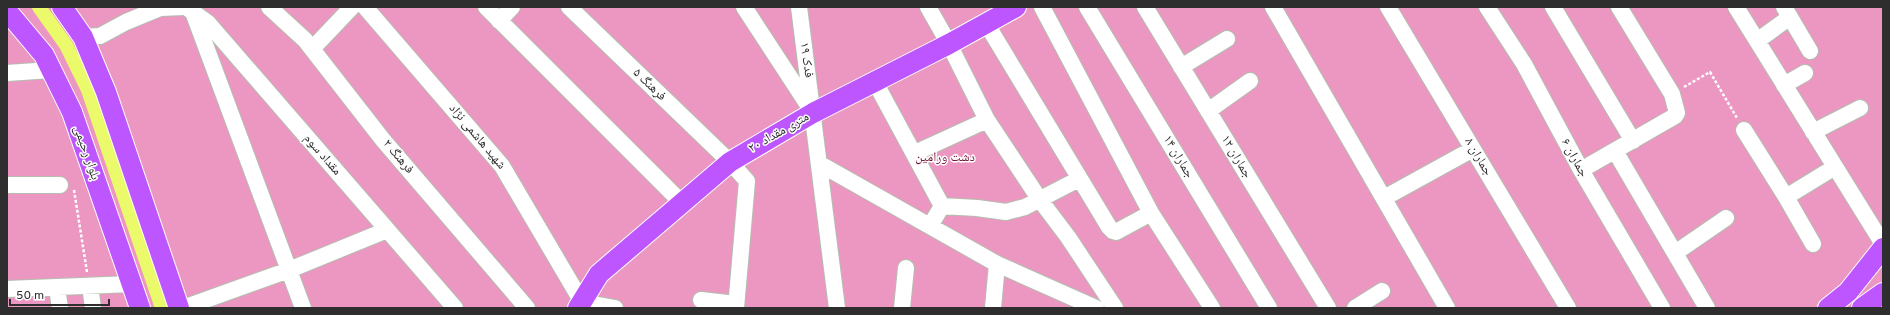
<svg xmlns="http://www.w3.org/2000/svg" width="1890" height="315" font-family="Overpass,'Noto Naskh Arabic',sans-serif">
<rect width="100%" height="100%" fill="#e6dff0"/>
<path fill="#eb97c1" d="M7 7H1883V308H7Z"/>
<g fill="none" stroke-linecap="round" stroke-linejoin="round">
<path stroke="#ebfa6a" stroke-width="14" d="M39 7 66 45 88 90 162 308"/>
<g stroke="#b5beaf" stroke-width="18">
<path id="minor" d="M186 7 208 23 455 308
M269 7 305 40 383 140 527 308
M365 7 502 166 582 302 615 308
M486 7 682 203
M569 7 730 162 747 181 736 308
M744 7 810 108
M799 7 837 308
M928 7 949 44 987 120 1040 200 1068 237 1115 308
M1042 7 1151 213 1212 308
M1087 7 1269 308
M1145 7 1328 308
M1273 7 1447 308
M1388 7 1568 308
M1487 7 1524 64 1581 170 1662 308
M1553 7 1633 141
M1736 7 1883 244
M1784 7 1810 51
M193 12 303 308
M499 21 512 7
M986 23 1109 227 1113 231 1116 232 1151 213
M83 37 100 36 126 22 160 8 183 7
M1757 41 1790 17
M312 49 352 7
M1181 67 1227 39
M7 73 51 70
M875 82 942 206 930 226
M1784 85 1805 73
M1208 111 1250 81
M1744 130 1786 197 1813 244
M1813 132 1860 108
M1615 151 1707 308
M915 153 987 120
M820 164 997 264 1096 308
M1581 170 1675 116 1677 113 1672 94 1619 7
M7 185H60
M1786 197 1835 167
M1384 198 1473 149
M942 206 977 208 1006 212 1025 207 1079 179
M1675 253 1726 218
M90 286 93 308
M57 288 60 308
M7 289 132 284
M701 300 736 304
M183 308 289 270 387 230
M902 308 906 268
M993 308 997 264
M1355 308 1382 291"/>
</g>
<g stroke="#fff" stroke-width="22">
<path id="major" d="M62 7 83 37 106 92 179 308
M7 11 44 55 72 112 140 308
M578 308 599 274 730 162 813 113 949 44 1016 7
M1828 308 1848 292 1883 248
M1862 308 1883 293"/>
</g>
<path stroke="#fff" stroke-width="2.5" stroke-dasharray="3 2" stroke-linecap="butt" d="M1684 87 1710 72 1737 118
M74 190 87 272"/>
<use href="#minor" stroke="#fff" stroke-width="16"/>
<use href="#major" stroke="#bd56fe" stroke-width="20"/>
</g>
<g text-anchor="middle" dominant-baseline="central" stroke-width="3" stroke-linejoin="round" paint-order="stroke">
<g font-size="13" fill="#2e2e2e" stroke="#fff">
<text transform="translate(806 60) rotate(82)">فدک ۱۹</text>
<text transform="translate(649 85) rotate(44)">فرهنگ ۵</text>
<text transform="translate(779 133) rotate(-30)">۲۰ متری مقداد</text>
<text transform="translate(477 137) rotate(50)">شهید هاشمی نژاد</text>
<text transform="translate(86 153) rotate(71)">بلوار رحیمی</text>
<text transform="translate(322 155) rotate(49)">مقداد سوم</text>
<text transform="translate(398 157) rotate(50)">فرهنگ ۲</text>
<text transform="translate(1178 157) rotate(59)">جماران ۱۴</text>
<text transform="translate(1236 157) rotate(59)">جماران ۱۲</text>
<text transform="translate(1478 157) rotate(59)">جماران ۸</text>
<text transform="translate(1574 158) rotate(61)">جماران ۶</text>
</g>
<g font-size="13" fill="#741437" stroke="#fff">
<text x="945" y="158">دشت ورامین</text>
</g>
</g>
<rect width="1890" height="315" fill="none" stroke="#2e2e2e" stroke-width="16"/>
<path d="M10 299v6h99v-6" fill="none" stroke="#2e2e2e" stroke-width="2"/>
<text x="16" y="299" font-size="12" fill="#2e2e2e" stroke="#ffffff" stroke-width="3" paint-order="stroke">50 m</text>
</svg>
